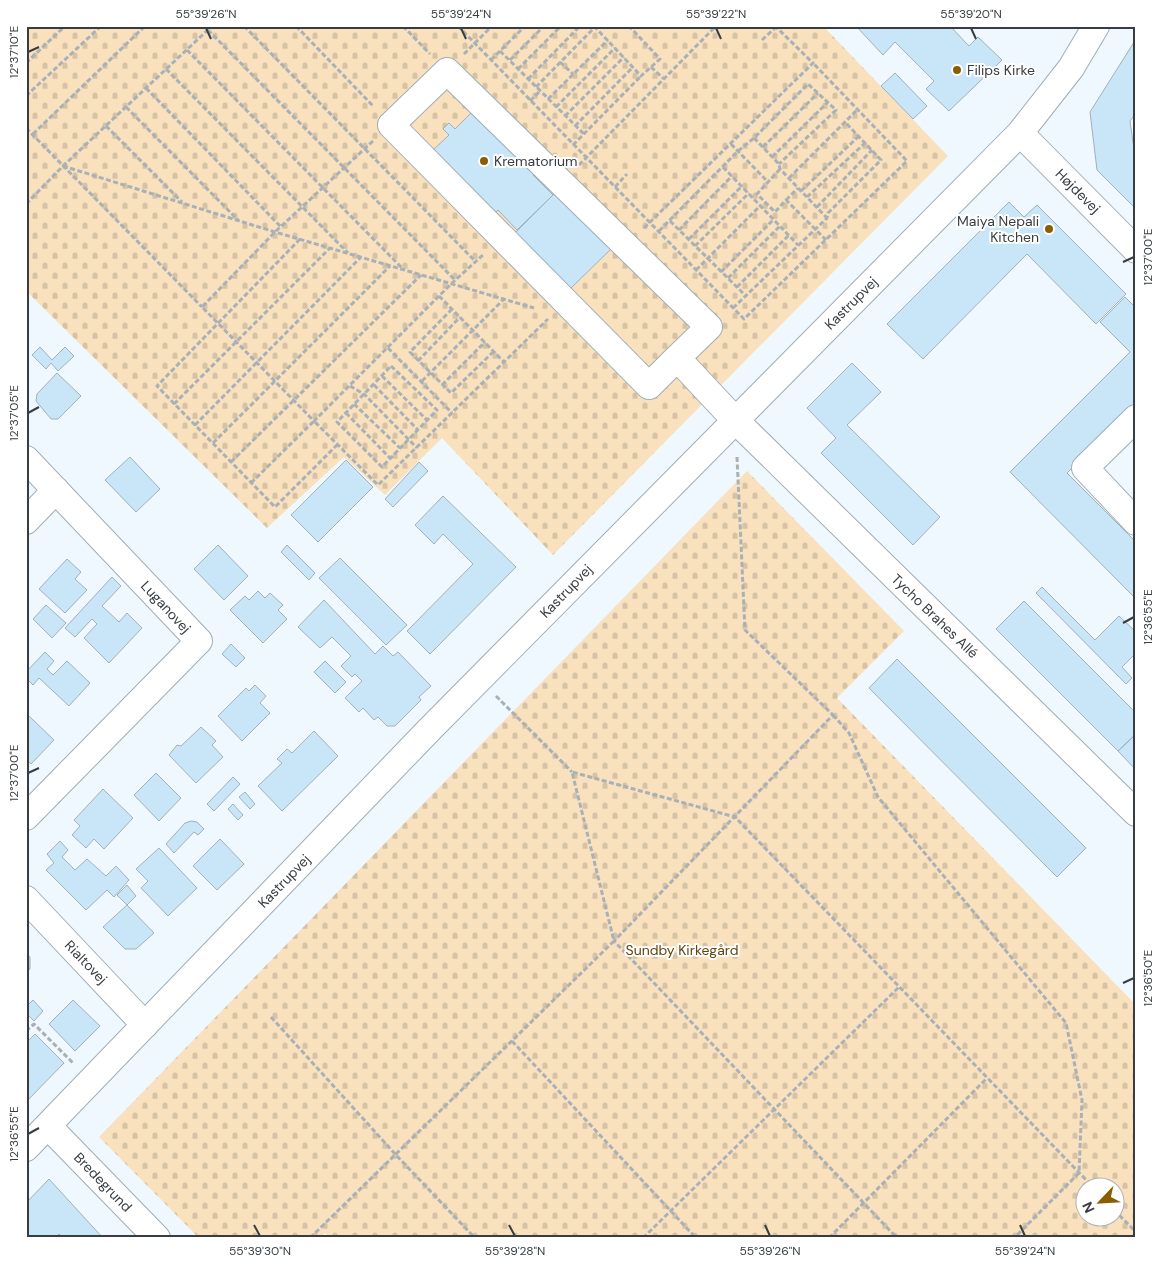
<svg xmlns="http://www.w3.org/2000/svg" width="1162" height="1264" font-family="'DM Sans',sans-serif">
<defs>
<pattern id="cemetery-stones" width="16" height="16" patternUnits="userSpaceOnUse" patternTransform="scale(1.25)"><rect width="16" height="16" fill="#f9e1be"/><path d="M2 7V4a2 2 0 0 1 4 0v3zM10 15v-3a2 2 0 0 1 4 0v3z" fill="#d6c2a4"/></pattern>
</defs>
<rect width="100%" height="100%" fill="#eff8fe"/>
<path fill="url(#cemetery-stones)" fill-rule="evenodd" d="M26 26H823L948 156 553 555 442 438 385 495 344 457 267 528 26 291Z
M747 471 904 631 837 698 1136 1005V1238H330L325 1233 320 1238H199L99 1137ZM1084 1186H1114V1216H1084Z"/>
<path fill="#c8e6f8" stroke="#a1b0b9" d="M856 26H950L969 46 978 37 1002 60 949 111 926 89 934 81 895 42 883 55Z
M1136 39V113L1130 121 1134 149 1136 153V209L1097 170 1090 112Z
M895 73 927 106 913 119 881 86Z
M475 109 536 172 533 175 553 195 517 230 498 210 494 214 432 151 449 135 443 129 449 123 455 129Z
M556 192 612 248 569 290 514 234Z
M1009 202 1024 217 1037 205 1126 294 1096 324 1027 254 923 359 887 324Z
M1125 297 1136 308V404L1067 473 1136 542V599L1010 472 1130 352 1100 322Z
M40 347 52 360 65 347 74 356 58 371 51 363 46 369 32 355Z
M852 363 881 392 847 425 940 517 913 545 821 453 836 438 807 408Z
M57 373 81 396 58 419H51L36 401 37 394Z
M130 457 160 489 136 512 105 480Z
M346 460 373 487 318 542 291 515Z
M419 462 428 471 393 507 385 499Z
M443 496 516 567 430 654 407 631 473 564 443 534 434 544 415 525Z
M218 545 248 576 224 600 194 569Z
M287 545 315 573 309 580 281 552Z
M340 558 407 625 386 645 319 578Z
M67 559 81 572 75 579 87 590 65 613 39 589Z
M112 577 121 586 102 606 119 622 127 613 142 628 109 663 84 638 97 624 92 619 75 637 65 628Z
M1042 587 1095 640 1119 616 1136 632V653L1122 667 1132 678 1126 684 1036 593Z
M258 591 265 598 270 593 283 605 278 610 287 619 263 643 230 610 245 596 249 600Z
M324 600 375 654 383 646 393 656 398 652 431 686 419 697 421 700 395 726H387L378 717 374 720 363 708 359 712 345 698 362 681 355 674 352 677 341 666 351 656 332 637 320 648 298 627Z
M1024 601 1136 713V734L1118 751 996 629Z
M46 605 66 623 52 638 33 619Z
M231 644 245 658 236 667 222 654Z
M45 652 54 661 47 669 53 675 67 661 90 683 69 706 39 678 33 685 26 678V672Z
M897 659 1086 848 1057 877 869 688Z
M325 661 346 682 335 693 314 672Z
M255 685 266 696 260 703 270 713 242 741 218 716 246 688 249 691Z
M28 715 54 740 31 764 26 759V717Z
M201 727 216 741 212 745 223 757 196 783 169 755 177 745 181 746Z
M314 731 338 756 282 811 258 786 282 763 277 759 287 749 292 753Z
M1136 734V770L1118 751Z
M156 773 181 798 159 821 134 795Z
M233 777 240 784 214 811 207 804Z
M103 789 133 818 104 849 94 839 86 848 72 835 80 826 74 820Z
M245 792 255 804 250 809 239 797Z
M233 804 243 815 238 820 228 809Z
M191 821 197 822 204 829 198 835 194 832 174 853 166 844 185 823Z
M220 839 244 864 217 890 193 866Z
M60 841 68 850 62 857 75 870 87 859 106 876 116 866 129 880 114 897 107 890 86 910 46 870 54 863 47 854Z
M159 848 197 888 168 916 141 888 148 881 136 869Z
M127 885 136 896 127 905 117 895Z
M127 905 154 933 136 949H125L103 927Z
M26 953 30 957V969L26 973Z
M33 1000 43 1011 34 1021 26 1013V1007Z
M73 1000 100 1026 75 1051 49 1024Z
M35 1034 64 1063 26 1102V1043Z
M49 1179 103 1238H63L59 1234 55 1238H26V1203Z"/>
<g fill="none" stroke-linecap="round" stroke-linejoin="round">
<g stroke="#9fadb6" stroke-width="28">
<path id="minor" d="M1020 133 1136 250
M677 358 649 386 391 125 447 71 709 327 677 358 735 420 1136 813
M1136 418 1085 468 1136 522
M26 459 199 641 26 817
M26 521 56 490
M26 899 145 1025
M48 1126 157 1238
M26 1148 430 729 1020 133 1071 68 1096 26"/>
</g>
<path stroke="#a9b1b6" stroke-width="3" stroke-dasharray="5 2.5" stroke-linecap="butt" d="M244 26 476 262
M296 26 374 107
M403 26 430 54
M458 26 744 319 907 161 813 63
M594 26 641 76 660 59 629 26
M208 30 455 280
M762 40 776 27
M187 50 404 270
M500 51 584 134
M464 54 492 26
M491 60 525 26
M510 60 544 26
M560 62 573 74
M26 63 65 26
M651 67 664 79
M166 69 348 253
M518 69 561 26
M528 79 580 26
M536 87 595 27
M146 88 281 227
M26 96 101 26
M548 99 608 40
M530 101 540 91
M126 107 238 220
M556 107 615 48
M565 116 624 57
M106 126 182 202
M575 126 633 67
M26 128 202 307
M33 134 145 26
M754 138 779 164 780 169 827 218
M373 141 275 232 202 307 314 421 451 284 484 254
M731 144 768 182
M573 145 641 76
M763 147 818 93
M772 157 828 102
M579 165 716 26
M63 166 275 232 534 308
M723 167 798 245
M780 169 757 194 775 212 786 200 826 240
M789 178 858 109
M615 187 627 174
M801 191 859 136
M807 197 865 143
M786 200 798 188
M26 204 63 166 212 26
M817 207 872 150
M670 221 746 296
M644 228 813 63 775 26
M679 230 732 176
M659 231 738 151 754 138 808 84 836 110 779 164
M300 239 157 386 275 507 337 445
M689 239 742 186
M695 246 749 193
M696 270 761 205
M721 272 774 219
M728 278 780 226
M737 287 789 235
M439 296 504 362
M733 308 827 218 828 213 881 160 845 122
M452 309 410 352 451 393 494 351
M388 348 452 413
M418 361 460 317
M391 366 437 410 382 467 337 422Z
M382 376 427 420
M422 381 504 299
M374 385 418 430
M442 385 485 342
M350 386 364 394 417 448
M174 404 330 248
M354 404 400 448
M346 413 390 458
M195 425 361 257
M213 443 390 266
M737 457 745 630 833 715 614 941 897 1238
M231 462 421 275
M251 483 314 421 378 485 548 319
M496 696 572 772
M833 715 849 733 878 797 1066 1023 1082 1100 1079 1173 1014 1238
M271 1017 396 1155 475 1238
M26 1031 34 1024 73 1063
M512 1041 696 1238
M1114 1210 1136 1232
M310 1238 614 941 572 772 735 817 1092 1186
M643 1238 899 987
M829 1238 987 1078"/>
<use href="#minor" stroke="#fff" stroke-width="26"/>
</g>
<path fill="none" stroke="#373d41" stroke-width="2" d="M206 28 211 39M461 28 466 39M716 28 721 39M971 28 976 39M28 52 39 47M1123 262 1134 257M28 413 39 407M1123 623 1134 617M28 773 39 768M1123 983 1134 978M28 1134 39 1128M254 1225 260 1236M509 1225 515 1236M765 1225 770 1236M1020 1225 1025 1236"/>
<g fill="#8a5e00" stroke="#fff" stroke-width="2">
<circle cx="957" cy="70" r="5"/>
<circle cx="484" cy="161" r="5"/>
<circle cx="1049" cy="229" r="5"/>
</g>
<g text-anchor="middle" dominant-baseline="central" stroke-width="4" stroke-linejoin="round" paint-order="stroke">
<g font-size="14" fill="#373d41" stroke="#fff" text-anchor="start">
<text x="967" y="70">Filips Kirke</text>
<text x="494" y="161">Krematorium</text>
<text x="1039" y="221" text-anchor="end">Maiya Nepali<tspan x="1039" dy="16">Kitchen</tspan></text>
</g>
<g font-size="14" fill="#373d41" stroke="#fff">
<text transform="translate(1078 191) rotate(45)">Højdevej</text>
<text transform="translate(851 303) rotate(-45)">Kastrupvej</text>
<text transform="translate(566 591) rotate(-46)">Kastrupvej</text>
<text transform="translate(166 607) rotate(47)">Luganovej</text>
<text transform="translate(935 616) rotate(44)">Tycho Brahes Allé</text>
<text transform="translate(284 881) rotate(-46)">Kastrupvej</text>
<text transform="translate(86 962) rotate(46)">Rialtovej</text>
<text transform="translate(103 1182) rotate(46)">Bredegrund</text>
</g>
<g font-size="14" fill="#61440d" stroke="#fff">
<text x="682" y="950">Sundby Kirkegård</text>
</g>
</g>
<rect width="1162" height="1264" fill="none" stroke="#ffffff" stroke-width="55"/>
<g transform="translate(1100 1202) rotate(245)"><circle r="24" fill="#ffffff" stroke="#afb1b3"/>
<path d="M0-4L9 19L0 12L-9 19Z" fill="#8a5e00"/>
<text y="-8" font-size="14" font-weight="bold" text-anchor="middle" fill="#373d41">N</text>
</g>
<rect x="28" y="28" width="1106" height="1208" fill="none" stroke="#373d41" stroke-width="2"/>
<g font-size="12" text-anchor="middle" fill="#373d41">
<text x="206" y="18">55°39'26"N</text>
<text x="461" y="18">55°39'24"N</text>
<text x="716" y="18">55°39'22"N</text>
<text x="971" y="18">55°39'20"N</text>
<text transform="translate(14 52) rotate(-90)" y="4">12°37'10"E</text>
<text transform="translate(1148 257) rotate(-90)" y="4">12°37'00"E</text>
<text transform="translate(14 413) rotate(-90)" y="4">12°37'05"E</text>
<text transform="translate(1148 617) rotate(-90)" y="4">12°36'55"E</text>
<text transform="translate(14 773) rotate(-90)" y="4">12°37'00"E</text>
<text transform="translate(1148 978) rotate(-90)" y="4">12°36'50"E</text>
<text transform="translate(14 1134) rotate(-90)" y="4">12°36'55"E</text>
<text x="260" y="1255">55°39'30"N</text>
<text x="515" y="1255">55°39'28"N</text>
<text x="770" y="1255">55°39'26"N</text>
<text x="1025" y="1255">55°39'24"N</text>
</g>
</svg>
